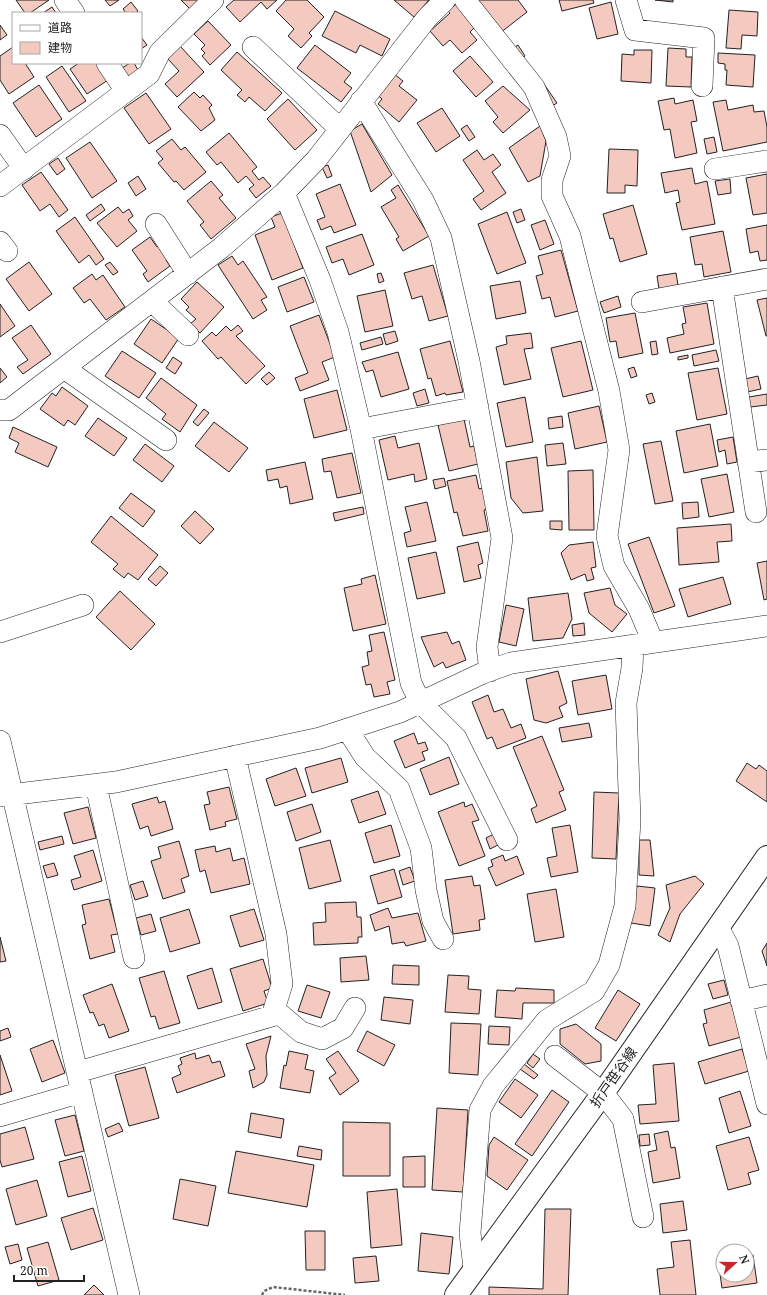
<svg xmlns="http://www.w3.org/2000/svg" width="767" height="1295" font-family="'Noto Serif','Noto Sans JP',serif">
<rect width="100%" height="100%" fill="#fff"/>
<path fill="#f3c9c0" stroke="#222" d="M16 0H49L30 13H25Z
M105 0H119L110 6Z
M181 0H198L190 9Z
M234 0H277L267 9 261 2 240 22 226 7Z
M286 0H307L324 17 309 33 312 36 301 48 288 36 294 29 276 11Z
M394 0H429L414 17Z
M479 0H518L527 12 500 33 476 2Z
M559 0H593L594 3 562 11Z
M655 0H673V2Z
M131 2 138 11 135 13H126L123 9Z
M611 2 618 34 597 39 589 8Z
M456 4 475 27 470 32 477 40 462 53 450 40 443 46 430 31 450 13 448 11Z
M52 7 56 13H43Z
M729 10 758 12 757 36 742 35 741 49 726 48Z
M335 11 390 39 382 56 360 45 356 53 322 36Z
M208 21 231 45 210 65 202 56 205 53 201 49 205 45 194 34Z
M0 25 7 35 0 40Z
M141 37 147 45 141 49Z
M315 45 351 73 344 82 352 88 341 102 297 68Z
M518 45 525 56 519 60 512 49Z
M180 46 204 72 177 97 165 84 179 71 167 58Z
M13 47V63H25L34 77 9 94 0 80V56Z
M668 48 686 49V57H692L691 87 666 86Z
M634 50H652L651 83 621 81 622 54 634 55Z
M237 52 282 93 265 111 249 97 245 102 237 95 242 90 221 70Z
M718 53 755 55 753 87 726 85 727 70H725V64L718 63Z
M470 56 493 82 476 97 453 71Z
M79 63H96L108 80 87 94 70 69Z
M130 63H134L138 70 129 77 122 68Z
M62 66 86 101 69 112 46 77Z
M393 73 403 81 399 86 417 100 399 122 378 104 382 99 376 94Z
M537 74 557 103 552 106 532 77Z
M39 85 62 119 36 137 13 103Z
M503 86 530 110 503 133 493 122 498 117 485 101Z
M194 92 200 98 203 95 212 105 209 108 215 120 201 131 178 107Z
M146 93 171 129 149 144 124 108Z
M674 98 675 104 693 100 697 121 691 122 697 153 675 158 670 129 664 130 658 101Z
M288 99 317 130 295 150 267 119Z
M726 100 728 110 753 105 754 112 764 111 767 127V142L723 151 713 102Z
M442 108 460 136 436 152 417 123Z
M362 124 392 175 371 192 350 131Z
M467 125 475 137 469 141 461 129Z
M540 126 546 141 540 176 528 182 509 148Z
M229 133 257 167 252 171 259 180 263 177 271 186 256 198 249 189 254 185 246 176 238 183 221 162 217 165 206 152Z
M714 137 717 152 707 154 704 139Z
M172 139 181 150 185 147 206 172 184 190 176 181 174 182 158 163 163 159 156 151Z
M90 142 117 181 92 198 66 158Z
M609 149 638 150 637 186 625 185V193H607Z
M477 150 484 160 493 154 501 165 492 172 506 193 481 210 473 199 484 191 463 160Z
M58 158 65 169 57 175 49 164Z
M328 165 332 176 327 178 322 167Z
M692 168 695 184 707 181 715 224 682 230 676 203 680 202 678 190 665 193 661 173Z
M41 172 68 210 59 217 50 204 40 211 22 185Z
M767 174V213L753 215 746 178Z
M138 176 146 189 136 196 128 183Z
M730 179 731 193 718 195 715 181Z
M211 181 223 195 219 198 236 218 211 239 200 225 204 222 187 201Z
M340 184 356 225 334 233 331 226 321 230 317 220 325 217 316 194Z
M398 185 429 236 403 251 396 239 399 237 381 207 396 198 391 190Z
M101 204 105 210 90 221 86 215Z
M633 205 647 254 620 262 613 238 610 239 603 214Z
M118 207 123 213 129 209 133 216 128 220 137 231 117 247 97 223Z
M521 209 525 220 517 223 513 212Z
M507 212 526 263 497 274 478 224Z
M282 213 303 268 272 280 255 235 275 227 271 217Z
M75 217 104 259 96 265 89 255 79 263 56 231Z
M545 220 554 244 540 250 531 225Z
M767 225V260L760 261 758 251 750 253 746 229Z
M723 231 731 272 704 277 702 264 695 265 690 237Z
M362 234 374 265 349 275 343 259 332 263 326 247Z
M150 237 157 247 160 245 169 258 166 260 170 266 148 282 143 274 147 271 132 250Z
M561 250 578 311 555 317 550 297 542 299 536 276 543 274 538 256Z
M232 256 238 265 243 261 267 297 261 300 267 310 253 319 218 265Z
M29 262 52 294 29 311 6 279Z
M110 262 118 272 113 275 105 265Z
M433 265 448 316 429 321 422 296 412 299 404 273Z
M381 273 384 281 379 283 377 274Z
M676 273 678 285 659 289 657 276Z
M92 274 96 280 103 275 125 307 106 320 90 299 84 303 73 288Z
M304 277 314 302 287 312 278 287Z
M520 281 526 313 496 319 490 286Z
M197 282 224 307 200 333 190 324 196 319 186 310 189 307 181 299Z
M385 290 393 326 365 332 357 296Z
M618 296 621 307 604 313 600 302Z
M767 298V336H766L757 300Z
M707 303 714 344 670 353 667 338 684 334 682 324 686 323 683 307Z
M0 304 15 326 0 337Z
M635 313 643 353 619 358 616 341 610 342 606 318Z
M319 315 335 357 322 362 329 380 300 391 295 378 308 373 290 326Z
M151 319 179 338 162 363 134 344Z
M31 325 51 354 23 374 17 367 28 360 12 338Z
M238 325 243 331 236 336 265 366 246 384 221 357 218 359 202 341 212 332 216 336 226 326 231 331Z
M395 331 398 341 386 345 383 334Z
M531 333 533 348 524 349 531 379 504 385 496 347 507 344 506 336Z
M381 337 383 344 362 350 360 343Z
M450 341 463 392 446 395 445 393 436 396 431 378 428 379 420 349Z
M581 341 593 390 563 397 551 348Z
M656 341 658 354 652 355 650 342Z
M716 350 719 361 694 366 692 355Z
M122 351 156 373 139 398 105 376Z
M398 352 409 389 381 397 373 370 366 372 362 362Z
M688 355V358L678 360V357Z
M173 357 182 363 175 374 166 368Z
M634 367 637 376 631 378 628 369Z
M0 368 7 377 0 383Z
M718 368 727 414 697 420 688 373Z
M269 372 275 378 267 385 261 379Z
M758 376 761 389 747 392 745 379Z
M161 378 197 405 180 432 162 419 166 414 146 398Z
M62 387 88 406 75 425 68 420 64 426 40 409 52 393 56 396Z
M425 389 429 403 417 406 413 393Z
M337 390 347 430 314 438 304 399Z
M652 393 655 402 649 404 646 395Z
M767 394V405L750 407 749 397Z
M525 397 533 442 506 447 497 403Z
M599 406 607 442 575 449 568 413Z
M204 409 209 413 198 426 193 422Z
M562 416 563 427 549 429 548 418Z
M98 418 127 438 114 456 85 436Z
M464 419 470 447 474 446 478 464 449 471 438 425Z
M214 422 248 448 229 472 195 446Z
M710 424 718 466 684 473 676 431Z
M13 427 57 447 48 467 15 452 19 443 9 438Z
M395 436 398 448 419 443 427 479 415 482 414 474 388 480 379 440Z
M733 437 737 462 727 464 725 450 719 452 717 440Z
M661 441 673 501 655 504 643 444Z
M563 443 566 464 547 466 545 445Z
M145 444 174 466 162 482 133 460Z
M352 453 361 493 337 498 331 471 324 472 322 459Z
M537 457 543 511 523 513 511 498 506 462Z
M305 462 313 499 290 504 287 486 280 488 278 479 268 481 266 470Z
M593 470 594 530H569L568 471Z
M727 474 734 512 709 517 701 479Z
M476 475 479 489 483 488 488 509 484 510 488 531 463 536 457 512 454 513 447 481Z
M444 478 446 486 435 489 433 480Z
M131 493 155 511 143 527 119 508Z
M427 502 436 541 407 547 404 533 411 531 405 507Z
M698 502 699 517 683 519 682 503Z
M363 507 364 514 335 521 333 513Z
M195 511 214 529 200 544 181 526Z
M111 516 158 555 138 580 128 573 124 578 113 569 118 564 91 542Z
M550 521H562V530L550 529Z
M731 524 732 541 717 542 719 562 679 565 677 528Z
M649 537 675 606 654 613 628 544Z
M478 542 483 563 478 565 481 578 464 582 457 547Z
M593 542 596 567 591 568 594 579 587 581 585 574 571 580 561 553 569 545Z
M436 552 445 593 417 599 408 558Z
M767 561V599L764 600 757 563Z
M160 566 168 573 156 586 148 579Z
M375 575 386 624 353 631 344 588 362 584 361 579Z
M723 577 731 604 688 617 679 589Z
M610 588 615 605 627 614 612 632 589 613 584 593Z
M120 591 155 624 131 650 96 617Z
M568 593 572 619 563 638 533 641 528 598Z
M506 605 524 609 516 646 499 642Z
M584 623 585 635 573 636 572 625Z
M384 632 395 680 387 682 390 694 374 697 371 684 366 685 362 667 369 665 367 652 372 651 369 635Z
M447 632 452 644 459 641 466 660 446 668 443 662 434 667 421 637Z
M558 671 567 703 559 707 563 717 546 723 534 720 526 679Z
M606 675 612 709 578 715 572 681Z
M488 695 494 712 503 709 511 728 521 724 526 738 497 749 492 737 487 739 472 702Z
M589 723 592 737 562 742 559 728Z
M414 733 418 744 425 742 428 750 422 752 425 760 405 768 394 741Z
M542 736 564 790 559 792 566 810 536 823 531 809 537 806 513 747Z
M449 757 459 784 430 795 420 769Z
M341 758 348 782 312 793 305 768Z
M747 763 756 769 759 765 767 771V802L736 781Z
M296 768 306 796 275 806 266 779Z
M229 787 237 819 225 822 226 826 210 830 204 805 210 804 207 792Z
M378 791 386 814 359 823 351 800Z
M594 792 619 793 616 859 592 858Z
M157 797 159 803 165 801 173 829 151 836 148 826 140 829 132 804Z
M464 802 465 807 472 804 479 820 472 822 485 856 459 866 438 812Z
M312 804 321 832 296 841 287 812Z
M88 807 96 838 73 844 64 813Z
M391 825 400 856 374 863 365 833Z
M570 825 578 872 551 877 547 858 557 856 552 828Z
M494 834 498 845 490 849 486 838Z
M62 836 64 844 40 850 38 842Z
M330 840 341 881 309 889 299 848Z
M639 840H650L654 876 639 875Z
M179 841 189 876 181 879 185 892 163 899 151 861 161 858 158 847Z
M215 846 216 852 230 848 233 861 244 858 250 884 211 893 205 870 200 872 195 850Z
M93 850 102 881 74 890 71 880 81 877 74 856Z
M503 855 505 861 517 856 524 874 496 886 488 868 493 866 491 860Z
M54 863 58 875 47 878 43 866Z
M410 867 415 881 403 885 399 871Z
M394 869 402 897 378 904 370 876Z
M472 876 474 886 480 885 485 919 479 920 480 930 453 934 445 880Z
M695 876 704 884 680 914 670 942 658 935 670 908 666 885Z
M143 881 148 896 135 900 130 885Z
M637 886 655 888 650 926 631 923Z
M556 889 564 937 535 942 527 894Z
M109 899 118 934 111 935 115 952 90 959 82 925 86 924 82 905Z
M356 902 357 917H361L362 937H358V943L314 945 313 923 326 922 325 903Z
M388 908 392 918 418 913 426 941 406 946 404 942 392 944 389 926 375 931 370 915Z
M189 909 200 943 170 952 160 918Z
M254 909 264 940 240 947 230 916Z
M151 914 156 931 141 935 136 918Z
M0 937 6 961 0 962Z
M767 943V966L762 951Z
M366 956 369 980 341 982 340 958Z
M263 959 272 988 264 991 268 1003 243 1011 230 969Z
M393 965 419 966V985L392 984Z
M212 968 222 1002 198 1009 187 976Z
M164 971 180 1023 159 1029 155 1016 151 1017 139 978Z
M448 975 469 976 468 989 481 990 479 1014 445 1012Z
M724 980 728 995 713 999 708 984Z
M112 984 129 1031 109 1038 104 1024 99 1026 93 1012 90 1013 83 995Z
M307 985 330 992 321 1018 298 1011Z
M516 988 554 990V1003H523L522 1019 495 1017 497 990 515 991Z
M618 990 640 1004 616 1041 595 1028Z
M384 997 413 1000 410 1024 381 1020Z
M731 1002 741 1037 709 1046 703 1024 707 1023 704 1010Z
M451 1023 481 1024 478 1075 449 1073Z
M576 1024 601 1044V1061L585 1064 560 1044V1029Z
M489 1026 510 1027 509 1045 488 1044Z
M8 1028 11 1037 0 1041V1031Z
M367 1031 395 1045 384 1066 357 1051Z
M271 1036 266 1056 267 1075 264 1082 253 1088 249 1071 255 1069 246 1044Z
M53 1040 65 1073 42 1082 30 1049Z
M742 1049 749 1071 705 1084 698 1062Z
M289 1051 308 1055 305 1069 314 1071 310 1093 280 1088 284 1065 286 1066Z
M338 1051 359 1081 340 1095 329 1078 336 1073 326 1059Z
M195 1053 196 1059 209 1055 212 1063 220 1061 225 1076 177 1093 172 1078 181 1074 178 1066 182 1064 180 1058Z
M533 1054 540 1059 533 1068 527 1063Z
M0 1055 12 1091 0 1095Z
M674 1063 679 1121 640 1124 638 1105 656 1104 653 1065Z
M524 1064 538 1075 534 1079 520 1069Z
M145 1067 159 1118 129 1126 115 1075Z
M515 1079 538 1095 521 1118 499 1102Z
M552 1090 569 1102 532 1156 515 1144Z
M740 1091 751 1126 729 1133 719 1098Z
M437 1108 468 1110 463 1192 432 1190Z
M251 1113 284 1119 281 1138 248 1132Z
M75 1115 84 1151 65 1156 55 1120Z
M343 1122 390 1123V1176H343Z
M119 1123 123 1131 108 1137 105 1129Z
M25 1127 34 1159 2 1167 0 1160V1134Z
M668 1131 671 1148 675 1147 680 1178 653 1183 648 1152 657 1150 654 1134Z
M649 1134 650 1145 640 1146 639 1135Z
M494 1137 528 1160 507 1190 487 1176 489 1145Z
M749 1137 759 1170 748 1173 751 1184 728 1190 716 1146Z
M299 1146 322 1150 321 1160 297 1156Z
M236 1151 314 1165 307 1207 228 1193Z
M82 1156 91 1191 68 1197 59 1162Z
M425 1156V1187H403V1157Z
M180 1179 216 1186 208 1226 173 1219Z
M37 1180 47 1216 16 1225 6 1189Z
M397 1189 402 1245 371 1248 367 1192Z
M683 1201 687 1230 663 1233 660 1204Z
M93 1208 103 1240 71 1250 61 1218Z
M545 1209H571L568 1295H489V1287L543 1289Z
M305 1231H325V1270H306Z
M421 1233 453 1237 449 1274 418 1271Z
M690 1240 696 1295H660L657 1269 674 1267 671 1242Z
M48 1242 59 1280 38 1286 27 1248Z
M18 1244 22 1260 10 1264 5 1247Z
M753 1255 757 1283 722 1288 718 1260 723 1259V1275H747V1256Z
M376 1256 379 1281 355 1283 353 1258Z
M94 1285 104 1295H84Z"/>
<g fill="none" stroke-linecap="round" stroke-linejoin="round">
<g stroke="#222" stroke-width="22">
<path id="street" d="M65 0 74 13
M465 0 534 87 556 137 560 156 552 180V196L570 236 609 391 619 450 607 536 614 566 639 609 653 642
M626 0 635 30 704 38 702 86
M253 47 340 129
M107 63 126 91
M361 101 423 200 441 238 469 361 502 538 487 647 490 671
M0 135 24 169
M715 169 767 161
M0 186 149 74 160 52 213 0
M284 193 320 280 338 332 361 429 411 683 420 702 456 738 507 840
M156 224 188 274
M0 242 7 251
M722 287 756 512
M152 301 188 335
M642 302 767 279
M64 368 166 440
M0 410H9L221 248 284 193 316 160 427 18 445 0
M361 429 478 407
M748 462 767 460
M0 632 83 605
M347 729 365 757 399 789 421 848 426 890 433 921 443 939
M0 741 129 1295
M96 785 134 958
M0 796 116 782 320 738 400 712 483 673 511 663 767 626
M718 927 728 946 767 1104
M741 1001 767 995
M274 1009 301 1032 322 1039 343 1028 355 1008
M555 1056 603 1093 623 1119 643 1217
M78 1072 272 1016 282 984 276 934 235 756
M0 1116 82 1092
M474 1269 470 1233 480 1110 493 1086 547 1020 594 991 609 965 625 906 630 820 626 703 632 668 633 645"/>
</g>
<g stroke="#222" stroke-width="24">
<path id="secondary" d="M456 1295 603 1093 767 857"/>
</g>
<path stroke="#646464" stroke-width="2.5" stroke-dasharray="3 2" stroke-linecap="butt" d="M262 1295 264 1291 273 1287 345 1295"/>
<use href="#street" stroke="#fff" stroke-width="21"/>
<use href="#secondary" stroke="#fff" stroke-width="22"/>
</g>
<g text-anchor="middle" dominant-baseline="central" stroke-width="3" stroke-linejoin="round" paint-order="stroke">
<g font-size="14" fill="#222" stroke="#fff">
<text transform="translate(613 1077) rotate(-55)">折戸笹谷線</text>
</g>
</g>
<rect x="12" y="12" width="130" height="52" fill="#ffffff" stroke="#a7a7a7"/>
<rect x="20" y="25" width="20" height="6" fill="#ffffff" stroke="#a7a7a7"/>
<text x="48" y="32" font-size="12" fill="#222222">道路</text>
<rect x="20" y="42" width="20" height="12" fill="#f3c9c0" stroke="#a7a7a7"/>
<text x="48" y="52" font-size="12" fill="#222222">建物</text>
<g transform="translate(735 1263) rotate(69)"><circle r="19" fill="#ffffff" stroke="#a7a7a7"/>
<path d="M0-3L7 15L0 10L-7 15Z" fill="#c62828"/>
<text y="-6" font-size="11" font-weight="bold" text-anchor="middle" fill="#222222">N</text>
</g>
<path d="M14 1275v6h70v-6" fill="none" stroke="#222222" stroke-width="2"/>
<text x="20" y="1275" font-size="12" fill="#222222" stroke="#ffffff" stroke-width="3" paint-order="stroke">20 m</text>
</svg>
